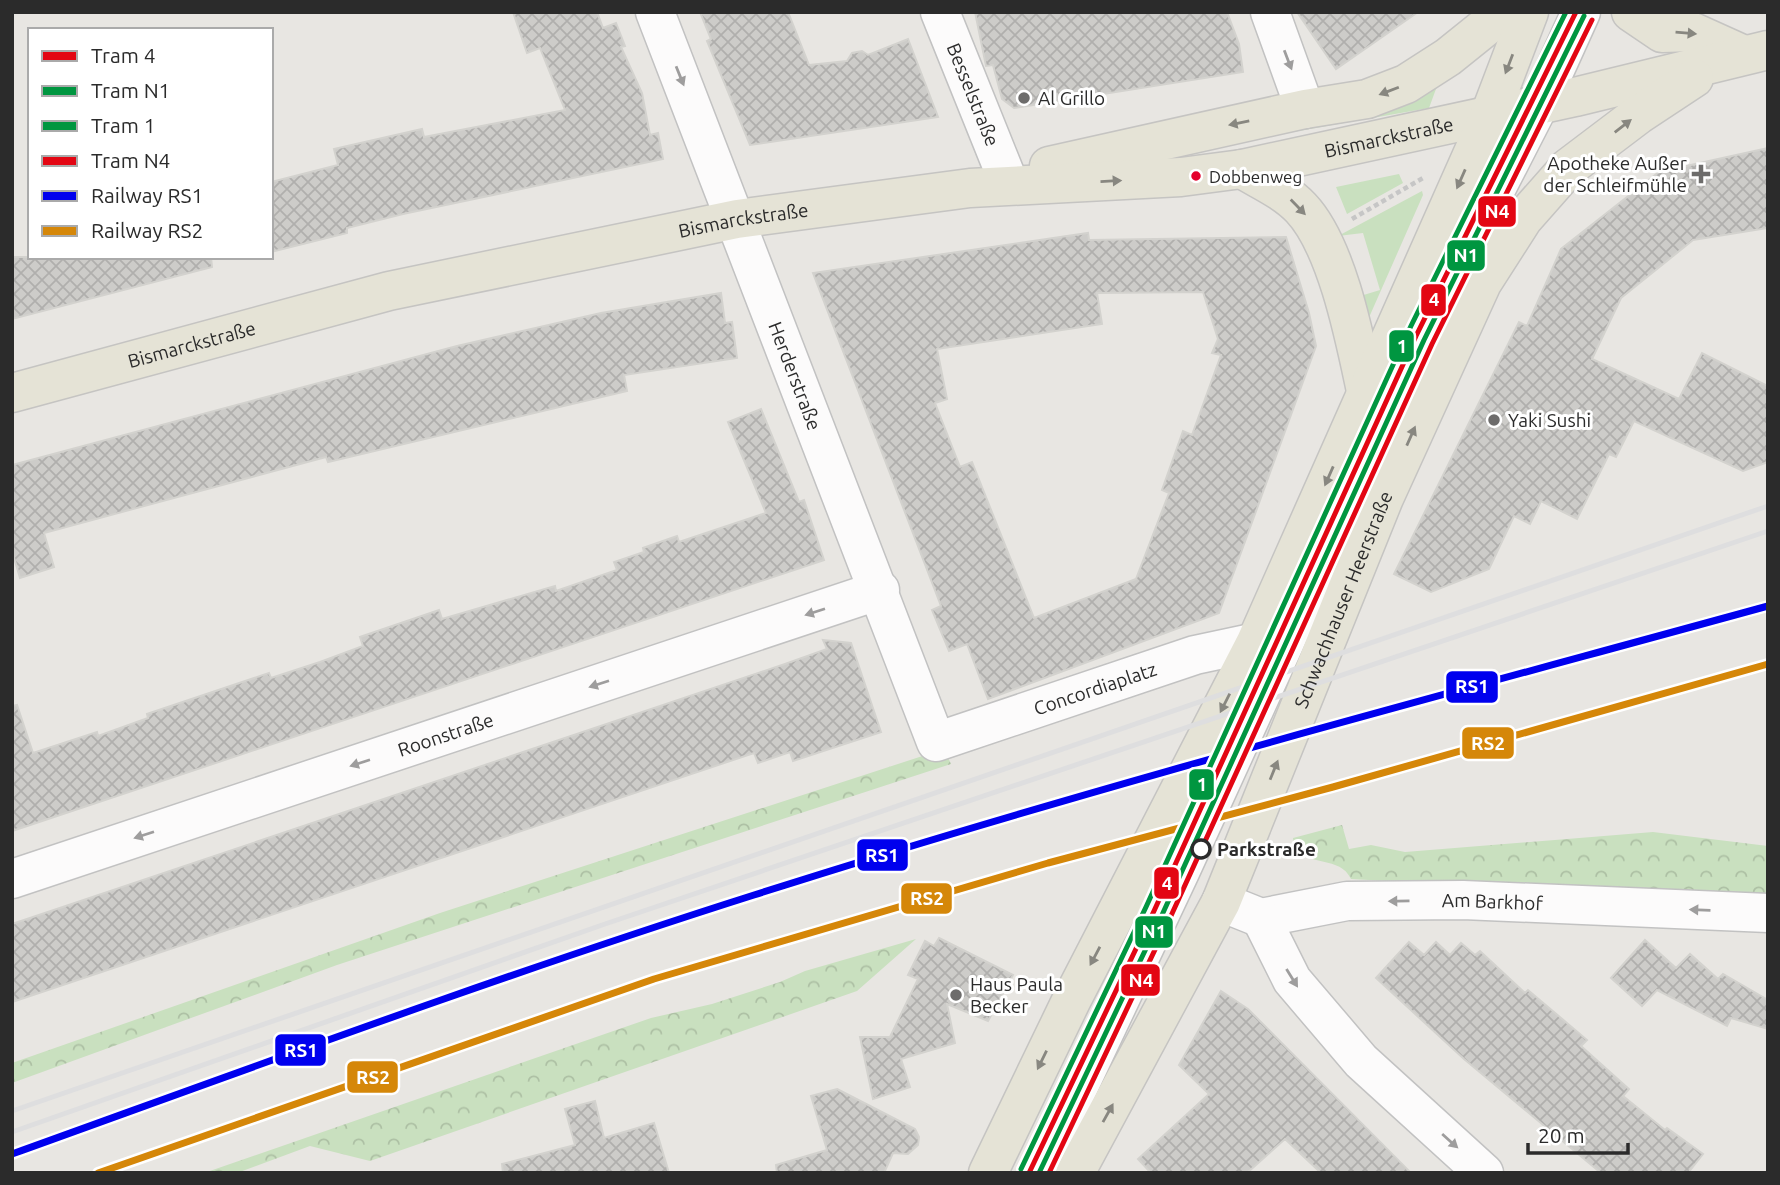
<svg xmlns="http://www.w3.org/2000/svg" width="1780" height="1185" font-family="Ubuntu,sans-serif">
<defs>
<pattern id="forest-crowns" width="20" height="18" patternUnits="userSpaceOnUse" patternTransform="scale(1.75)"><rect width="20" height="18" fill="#c9e0bf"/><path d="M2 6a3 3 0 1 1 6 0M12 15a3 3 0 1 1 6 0" fill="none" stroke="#adc0a4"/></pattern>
<pattern id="building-cross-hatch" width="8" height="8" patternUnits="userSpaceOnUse" patternTransform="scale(1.75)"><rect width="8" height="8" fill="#cdccc9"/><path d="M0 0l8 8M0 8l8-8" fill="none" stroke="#b0afad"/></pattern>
</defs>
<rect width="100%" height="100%" fill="#e8e6e2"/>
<path fill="#c9e0bf" d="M1440 78 1429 108 1241 141Z
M1399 174 1403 183 1347 214 1336 187Z
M1422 191 1423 195 1367 322 1357 297 1380 290 1363 233 1338 236Z"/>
<path fill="url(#forest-crowns)" d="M944 749 951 764 337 965 12 1083V1063L440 913Z
M1342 825 1349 849 1371 845 1405 852 1653 832 1768 846V902L1351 879C1340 855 1308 868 1294 846L1293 838Z
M916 939 857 991 370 1161 310 1146 237 1173H204L651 1018 712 1004 780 982 805 971Z"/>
<path fill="url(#building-cross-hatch)" stroke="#d3d2ce" stroke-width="2" fill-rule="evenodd" d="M513 12H597L603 28 616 23 625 46 621 47 642 93 650 135 658 133 663 159 403 214 347 228V233L271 252V182L338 165 334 149 422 129 424 137 565 110 540 48 527 53Z
M700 12H788L809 65 847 61 852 53 862 51 868 55 908 39 938 117 750 145 707 41 711 39Z
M975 12H1227L1239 44 1243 72 1014 108 1002 99 993 65 986 66Z
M1297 12H1418L1336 69Z
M1768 148V228L1693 240 1621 298 1592 359 1679 399 1702 353 1768 386V462L1743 471 1634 421 1616 457 1609 454 1577 519 1541 501 1530 524 1514 516 1489 569 1431 592 1394 574 1519 322 1527 326 1561 249 1659 172Z
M1088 233 1089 240 1286 237 1309 313 1316 346 1219 613 988 699 967 644 949 651 932 610 941 606 813 273ZM1203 292 1218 339 1212 353 1221 355 1192 435 1183 431 1162 490 1169 493 1136 579 1034 618 972 462 960 467 935 403 947 399 937 349 1102 324 1097 293Z
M12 257H211L212 267 12 319Z
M721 293 725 323 732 322 737 358 624 375 627 391 328 462 326 457 44 533 54 567 20 578 12 551V465L457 346 601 313Z
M761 409 799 502 804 500 824 560 12 831V706L17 705 33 753 97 732 98 736 148 718 147 714 269 673 271 678 320 662 363 646 360 637 439 610 442 619 555 586 556 591 617 570 614 562 644 552 643 548 677 536 679 542 766 513 728 422Z
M823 640 851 643 881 732 793 761 790 752 758 763 754 753 12 1002V924L785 664 827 649Z
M939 938 1013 975 988 1021 947 1004 955 1043 901 1059 910 1087 873 1099 860 1037H890L918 979 908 975 925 941 934 946Z
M1645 940 1676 968 1690 954 1718 979 1723 974 1768 1000V1029L1731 1018 1727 1026 1657 990 1642 1006 1611 978Z
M1409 942 1424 955 1436 942 1450 955 1461 943 1475 955 1480 951 1525 993 1528 990 1587 1040 1581 1046 1629 1089 1623 1096 1665 1130 1667 1128 1703 1154 1688 1173H1601L1464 1059 1376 978Z
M1221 991 1248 1009 1411 1173H1321L1285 1139 1247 1173H1151L1138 1159 1209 1094 1179 1065Z
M837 1089 915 1129 919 1137 918 1145 908 1154 893 1153 884 1173H777L776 1165 827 1150 811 1096Z
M595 1101 604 1138 654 1123 669 1173H503L502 1164 575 1145 565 1109Z"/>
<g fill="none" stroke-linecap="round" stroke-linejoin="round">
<g stroke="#c2c2c2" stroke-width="41">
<g id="minor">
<path id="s1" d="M655 12 936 742 1195 655 1256 642"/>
<path id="s2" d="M940 12 1006 176"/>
<path d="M1270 12 1305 109"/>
<path id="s3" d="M12 879 880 590"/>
<path id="s4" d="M1221 902 1261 918 1347 901 1463 900 1768 913"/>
<path d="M1261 918 1292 980 1361 1061 1484 1173"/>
<path d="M1038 1173 1180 872 1456 267 1539 105 1581 12"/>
</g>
</g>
<g stroke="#c5c4c2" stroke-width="41">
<g id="major">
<path d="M1631 12 1662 33 1693 32 1744 55"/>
<path d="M1049 166 1305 109 1367 99 1406 84 1448 57 1504 12"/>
<path d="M1242 169C1262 181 1285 191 1301 208 1337 246 1355 339 1366 391"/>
<path id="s5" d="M12 393 389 291 737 219 970 188 1181 177 1242 169 1575 97 1768 50"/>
<path d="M988 1173 1072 999 1256 642 1489 117 1529 12"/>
<path id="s6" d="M1075 1173 1221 902 1384 498 1482 283 1523 219 1568 168 1638 115 1694 78"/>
</g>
</g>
<path stroke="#c6c6c6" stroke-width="4.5" stroke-dasharray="5 3.5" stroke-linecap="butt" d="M1352 219 1423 178"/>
<use href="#minor" stroke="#fcfbfb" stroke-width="38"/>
<use href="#major" stroke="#e5e3d6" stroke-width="38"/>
<path stroke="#dededf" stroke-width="5" d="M12 1111 1768 506
M12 1132 605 924 1768 531"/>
<g stroke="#fff" stroke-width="12">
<path id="rail-1" d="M12 1154C259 1065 505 974 754 895 1089 788 1429 699 1768 606"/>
</g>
<g stroke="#fff" stroke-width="12">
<path id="rail-2" d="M98 1173 654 979 1048 863 1333 787 1768 664"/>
</g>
<use href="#rail-1" stroke="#00e" stroke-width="7"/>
<use href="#rail-2" stroke="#d58709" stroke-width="7"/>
<g stroke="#fff" stroke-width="10">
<path id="tram-1" d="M1029 1173 1154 911 1416 336 1576 12"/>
</g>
<g stroke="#fff" stroke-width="10">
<path id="tram-2" d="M1039 1173 1162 915 1424 340 1584 16"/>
</g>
<g stroke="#fff" stroke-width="10">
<path id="tram-3" d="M1021 1169 1146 907 1408 332 1566 12"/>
</g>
<g stroke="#fff" stroke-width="10">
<path id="tram-4" d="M1049 1173 1170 918 1432 344 1592 20"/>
</g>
<use href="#tram-1" stroke="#e30613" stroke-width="5"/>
<use href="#tram-2" stroke="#009640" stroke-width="5"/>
<use href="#tram-3" stroke="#009640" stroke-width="5"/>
<use href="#tram-4" stroke="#e30613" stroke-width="5"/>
</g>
<defs><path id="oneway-solid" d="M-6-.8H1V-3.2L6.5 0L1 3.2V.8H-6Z" transform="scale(1.75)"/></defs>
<g fill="#888780">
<use href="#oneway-solid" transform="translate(1686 33) rotate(5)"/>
<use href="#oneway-solid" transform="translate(1509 64) rotate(111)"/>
<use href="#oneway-solid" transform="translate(1389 91) rotate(159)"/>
<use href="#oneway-solid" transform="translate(1239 123) rotate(168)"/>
<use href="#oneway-solid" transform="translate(1623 126) rotate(-38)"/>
<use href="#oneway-solid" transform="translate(1461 179) rotate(114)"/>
<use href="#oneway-solid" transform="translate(1111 181) rotate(-3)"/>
<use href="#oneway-solid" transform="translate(1298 207) rotate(46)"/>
<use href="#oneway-solid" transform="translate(1411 436) rotate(-66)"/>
<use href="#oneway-solid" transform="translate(1329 476) rotate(114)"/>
<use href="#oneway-solid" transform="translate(1225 703) rotate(117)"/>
<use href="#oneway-solid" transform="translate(1274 770) rotate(-68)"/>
<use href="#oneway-solid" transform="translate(1095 956) rotate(118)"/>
<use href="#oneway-solid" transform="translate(1042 1060) rotate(116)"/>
<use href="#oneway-solid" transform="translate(1108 1113) rotate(-61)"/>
</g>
<g fill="#9e9d9d">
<use href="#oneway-solid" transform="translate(1288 60) rotate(69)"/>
<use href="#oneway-solid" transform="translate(680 76) rotate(68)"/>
<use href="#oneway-solid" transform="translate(815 612) rotate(162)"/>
<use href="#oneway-solid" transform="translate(599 684) rotate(162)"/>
<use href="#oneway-solid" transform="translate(360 763) rotate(162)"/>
<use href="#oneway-solid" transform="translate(144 835) rotate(162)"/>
<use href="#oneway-solid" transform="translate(1399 901) rotate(179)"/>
<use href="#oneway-solid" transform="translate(1700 910) rotate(-178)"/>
<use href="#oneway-solid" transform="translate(1292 978) rotate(58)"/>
<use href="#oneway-solid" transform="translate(1450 1141) rotate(42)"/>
</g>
<g fill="#6d6c6b" stroke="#fff" stroke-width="2.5">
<circle cx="1024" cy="98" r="7"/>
<path d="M1697.5 163.5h7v7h7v7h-7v7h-7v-7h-7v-7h7z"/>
<circle cx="1494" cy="420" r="7"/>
<circle cx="956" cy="995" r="7"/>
</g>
<circle fill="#e4002b" stroke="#fff" stroke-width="2.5" cx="1196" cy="176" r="6"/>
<circle fill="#fff" stroke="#2b2b2b" stroke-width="3.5" cx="1201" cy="849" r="9"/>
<g text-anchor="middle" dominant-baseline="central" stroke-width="6" stroke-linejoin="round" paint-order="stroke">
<g font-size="17" fill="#2b2b2b" stroke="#fff" text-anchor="start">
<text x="1209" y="176">Dobbenweg</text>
</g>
<g font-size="19" fill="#2b2b2b" stroke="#fff">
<text stroke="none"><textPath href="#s2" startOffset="89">Besselstraße</textPath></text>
<text stroke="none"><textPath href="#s5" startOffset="1404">Bismarckstraße</textPath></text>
<text stroke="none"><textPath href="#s5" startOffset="752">Bismarckstraße</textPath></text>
<text stroke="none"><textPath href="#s5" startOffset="186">Bismarckstraße</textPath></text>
<text stroke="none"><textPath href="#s1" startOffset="390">Herderstraße</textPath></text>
<text stroke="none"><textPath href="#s6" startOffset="634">Schwachhauser Heerstraße</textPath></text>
<text stroke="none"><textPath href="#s1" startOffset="950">Concordiaplatz</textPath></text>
<text stroke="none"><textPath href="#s3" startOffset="457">Roonstraße</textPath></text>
<text stroke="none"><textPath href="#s4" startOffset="276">Am Barkhof</textPath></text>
</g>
<g font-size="19" fill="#2b2b2b" stroke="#fff" text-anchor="start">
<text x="1038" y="98">Al Grillo</text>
<text x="1687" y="163" text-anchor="end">Apotheke Außer<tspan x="1687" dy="22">der Schleifmühle</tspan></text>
<text x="1508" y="420">Yaki Sushi</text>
<text x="970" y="984">Haus Paula<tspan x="970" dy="22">Becker</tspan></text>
</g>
<g font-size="19" font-weight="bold" fill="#2b2b2b" stroke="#fff" text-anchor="start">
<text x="1217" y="849">Parkstraße</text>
</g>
</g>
<g stroke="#fff" stroke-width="2.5">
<rect x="1477" y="195" width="40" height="33" rx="7" fill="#e30613"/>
<rect x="1446" y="239" width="40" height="33" rx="7" fill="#009640"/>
<rect x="1420" y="283" width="27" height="34" rx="7" fill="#e30613"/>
<rect x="1388" y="329" width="27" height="34" rx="7" fill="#009640"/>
<rect x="1445" y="670" width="54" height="34" rx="7" fill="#00e"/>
<rect x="1461" y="726" width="54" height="34" rx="7" fill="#d58709"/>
<rect x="1188" y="768" width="27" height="33" rx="7" fill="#009640"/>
<rect x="856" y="838" width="53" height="34" rx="7" fill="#00e"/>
<rect x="1153" y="866" width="27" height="34" rx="7" fill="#e30613"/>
<rect x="900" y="882" width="53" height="33" rx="7" fill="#d58709"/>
<rect x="1134" y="915" width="40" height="34" rx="7" fill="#009640"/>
<rect x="1120" y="963" width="41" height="34" rx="7" fill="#e30613"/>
<rect x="274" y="1033" width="53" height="34" rx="7" fill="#00e"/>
<rect x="346" y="1060" width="53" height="34" rx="7" fill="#d58709"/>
</g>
<g font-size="19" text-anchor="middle" font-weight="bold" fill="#fff">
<text x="1497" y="218">N4</text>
<text x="1466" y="262">N1</text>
<text x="1434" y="306">4</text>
<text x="1402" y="353">1</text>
<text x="1472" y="693">RS1</text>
<text x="1488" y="750">RS2</text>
<text x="1202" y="791">1</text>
<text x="882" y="862">RS1</text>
<text x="1167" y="890">4</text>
<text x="927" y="905">RS2</text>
<text x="1154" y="938">N1</text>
<text x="1141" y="987">N4</text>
<text x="301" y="1057">RS1</text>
<text x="373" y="1084">RS2</text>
</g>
<rect width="1780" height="1185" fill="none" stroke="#2b2b2b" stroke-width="28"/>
<rect x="28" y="28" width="245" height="231" fill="#ffffff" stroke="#aaaaaa" stroke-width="2"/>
<rect x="42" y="51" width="35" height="10" fill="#e30613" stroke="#aaaaaa" stroke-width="2"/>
<text x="91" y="63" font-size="21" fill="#2b2b2b">Tram 4</text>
<rect x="42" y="86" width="35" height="10" fill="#009640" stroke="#aaaaaa" stroke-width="2"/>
<text x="91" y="98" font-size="21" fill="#2b2b2b">Tram N1</text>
<rect x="42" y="121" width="35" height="10" fill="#009640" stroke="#aaaaaa" stroke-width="2"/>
<text x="91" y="133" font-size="21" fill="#2b2b2b">Tram 1</text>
<rect x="42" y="156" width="35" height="10" fill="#e30613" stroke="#aaaaaa" stroke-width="2"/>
<text x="91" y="168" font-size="21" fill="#2b2b2b">Tram N4</text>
<rect x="42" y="191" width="35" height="10" fill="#0000ee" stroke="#aaaaaa" stroke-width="2"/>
<text x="91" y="203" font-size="21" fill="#2b2b2b">Railway RS1</text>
<rect x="42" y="226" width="35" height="10" fill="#d58709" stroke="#aaaaaa" stroke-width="2"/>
<text x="91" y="238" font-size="21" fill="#2b2b2b">Railway RS2</text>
<path d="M1528 1143v10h100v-10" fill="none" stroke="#2b2b2b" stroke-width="3.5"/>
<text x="1538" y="1143" font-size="21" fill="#2b2b2b" stroke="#ffffff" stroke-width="5" paint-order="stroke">20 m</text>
</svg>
